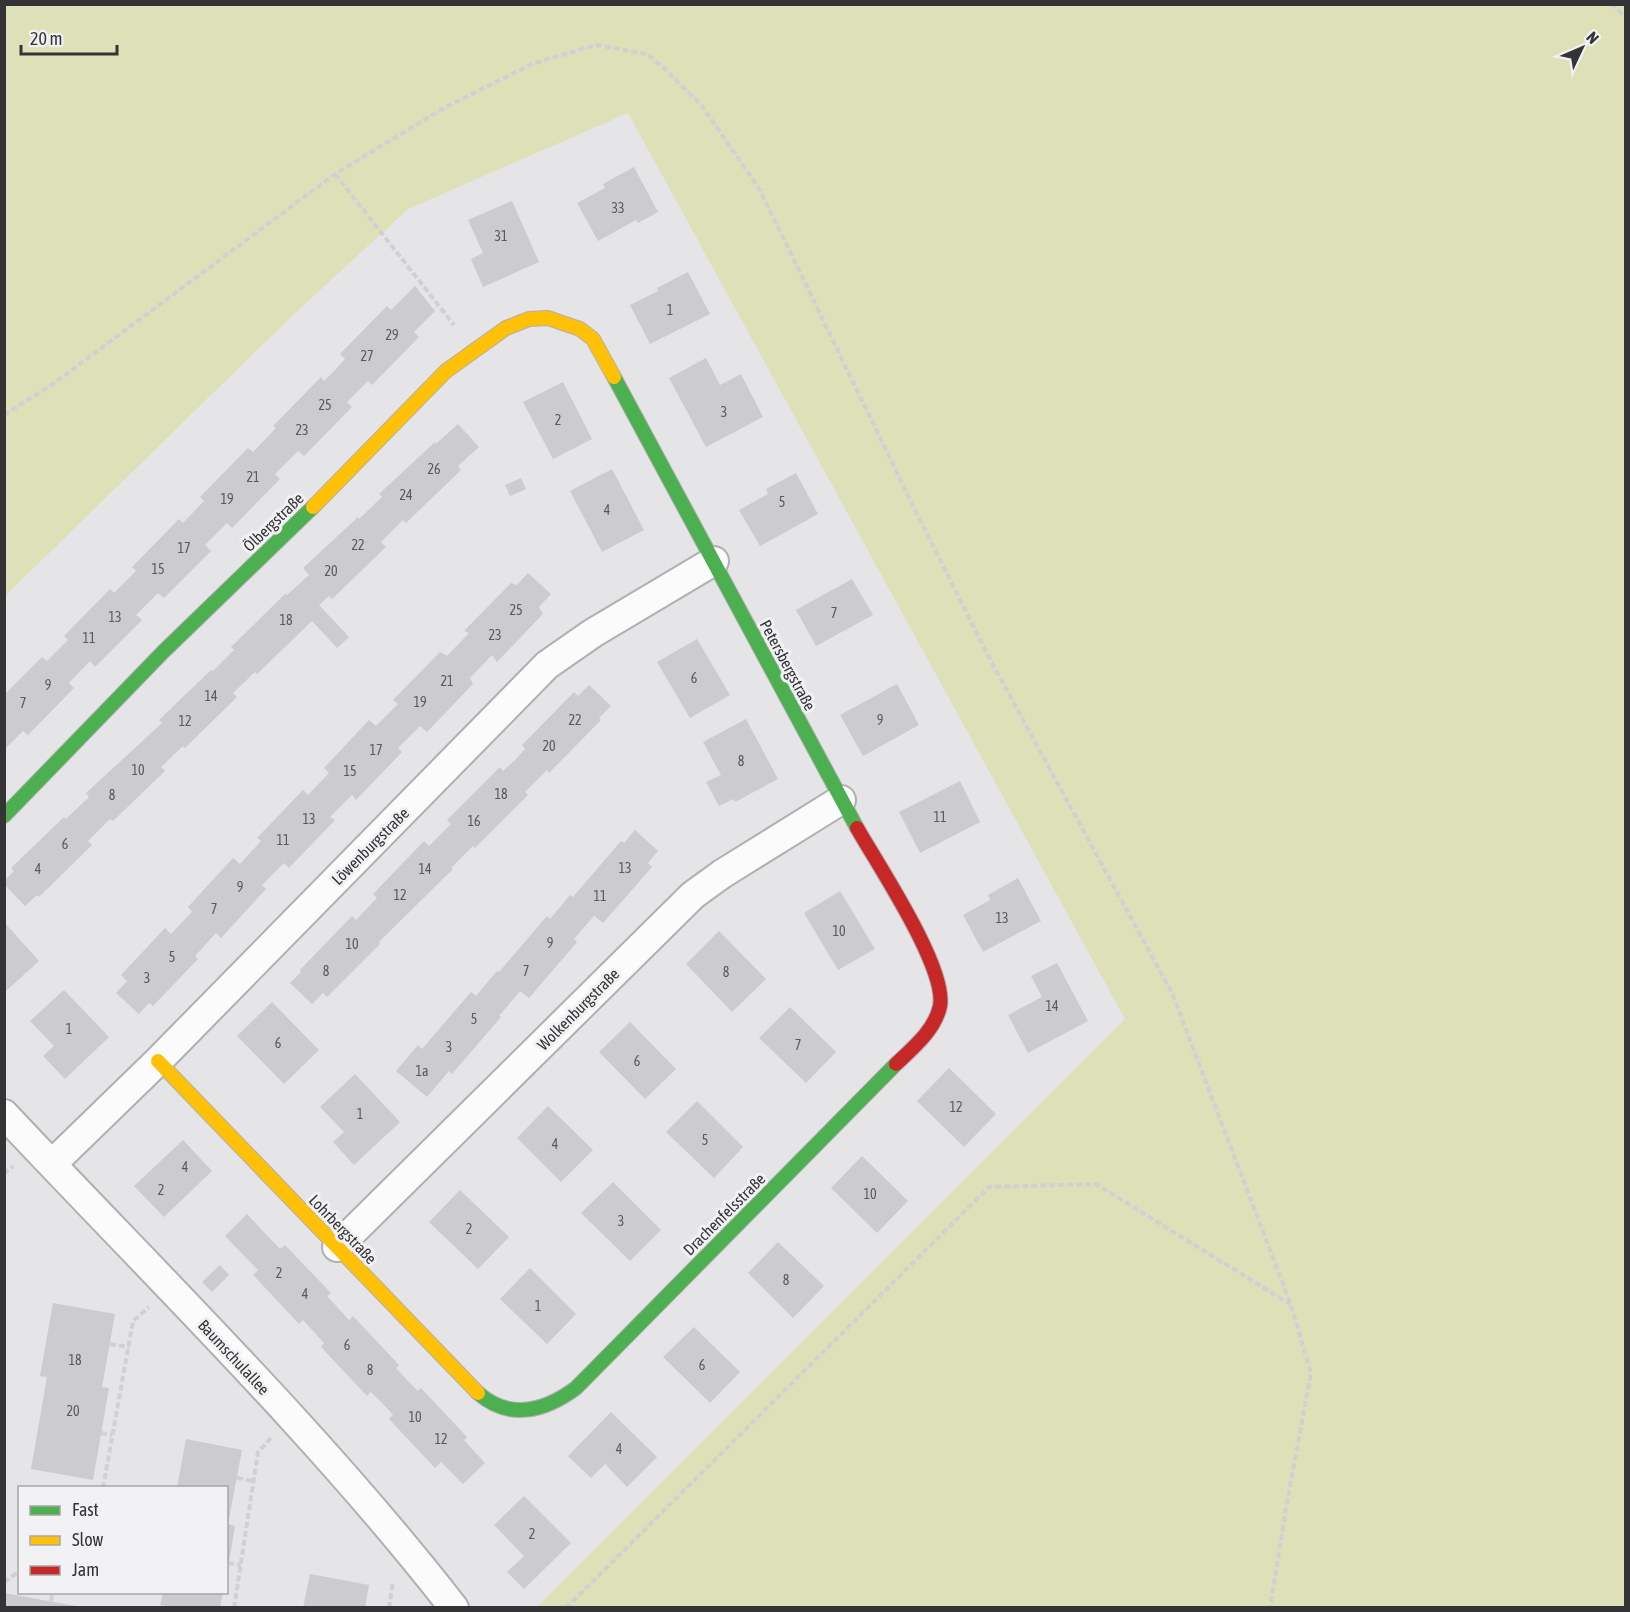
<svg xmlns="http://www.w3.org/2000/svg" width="1630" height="1612" font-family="'Asap Condensed',sans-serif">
<rect width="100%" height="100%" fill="#e5e4e6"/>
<path fill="#dee0b8" d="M5 4 1625 5V1607H537L1125 1019 628 113 408 209 293 315 5 596Z"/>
<path fill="#cccbcd" d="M634 167 658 212 638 223 636 220 598 241 577 203 605 188 603 184Z
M512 201 539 262 483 287 471 259 483 253 468 220Z
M688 272 710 314 650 344 630 305 658 291 657 288Z
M415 286 435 311 414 332 419 337 372 385 368 381 347 402 352 407 304 456 298 451 275 474 280 479 232 528 227 523 205 545 211 551 164 598 158 593 136 615 142 620 95 667 90 661 69 683 74 688 28 735 23 731 4 750V695L42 657 47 661 68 640 64 636 110 589 114 593 136 571 132 567 179 519 183 523 204 501 200 497 248 448 253 452 276 428 273 426 321 377 324 381 335 370 345 359 340 354 387 306 391 310Z
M706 358 720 385 741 374 763 417 706 447 669 378Z
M563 382 592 439 553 459 523 402Z
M458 424 479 447 458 466 461 470 406 523 403 520 381 542 386 547 332 599 329 596 319 605 349 637 337 648 312 621 257 674 255 672 233 693 237 697 185 748 183 746 161 767 165 771 113 821 110 819 88 841 92 845 39 897 37 895 25 906 4 884V881L14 871 11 868 64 817 66 819 89 797 86 793 162 723 159 720 211 670 213 671 234 650 231 647 285 594 287 595 309 575 303 568 358 517 359 519 382 497 379 494 435 442 436 444Z
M612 469 644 530 602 552 570 491Z
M796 473 818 514 760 546 739 510 768 494 766 489Z
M521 478 526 489 510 496 505 485Z
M528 573 551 594 539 607 543 614 497 662 492 655 470 678 473 684 427 732 420 726 398 748 402 752 356 800 352 795 330 817 335 820 289 868 284 863 262 885 266 889 221 938 216 933 195 956 198 959 153 1006 149 1003 139 1014 116 993 127 981 121 975 165 928 171 934 192 912 188 907 233 858 240 864 261 841 257 838 303 790 308 795 329 773 324 768 369 720 376 726 398 704 393 700 440 652 447 656 469 633 464 631 511 583 517 585Z
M852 579 873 615 816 646 796 610Z
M697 639 730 695 690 718 657 662Z
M897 684 919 725 863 756 840 715Z
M589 685 611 706 599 718 601 720 549 773 547 770 525 792 528 795 475 848 473 846 451 868 453 869 389 932 379 942 380 944 327 997 323 993 312 1004 290 983 301 972 300 970 352 916 356 920 377 898 373 894 424 841 429 846 451 824 447 820 500 767 503 771 515 760 525 749 522 745 574 692 578 696Z
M746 719 778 779 735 802 734 799 719 806 706 782 721 775 703 742Z
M960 781 980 822 920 853 899 812Z
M635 830 658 851 648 863 652 867 603 923 594 916 574 939 577 942 529 998 520 991 499 1016 501 1017 452 1074 449 1071 427 1097 396 1071 418 1045 422 1049 471 992 476 996 497 971 499 972 547 916 550 919 570 895 573 897 621 841 624 843Z
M1018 878 1041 921 983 952 963 915 990 900 988 895Z
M840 891 875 949 838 970 804 913Z
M4 922 39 961 6 991 4 989Z
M719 931 766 979 732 1012 686 964Z
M1057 963 1088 1021 1028 1053 1008 1015 1042 997 1031 976Z
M64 990 109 1037 65 1079 43 1056 54 1046 30 1021Z
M272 1002 319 1050 284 1084 237 1036Z
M790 1007 836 1052 806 1083 759 1038Z
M630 1022 676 1069 645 1099 599 1052Z
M949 1068 996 1114 964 1147 917 1101Z
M355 1074 400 1122 354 1165 333 1142 344 1132 320 1107Z
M697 1101 743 1147 714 1178 666 1132Z
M548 1106 593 1150 561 1182 517 1138Z
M183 1140 212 1171 164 1217 134 1186Z
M862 1156 908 1201 877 1233 831 1188Z
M613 1182 661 1230 630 1261 581 1213Z
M460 1190 509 1237 478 1269 429 1222Z
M247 1214 280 1249 285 1245 331 1293 327 1296 349 1320 353 1316 399 1365 396 1368 407 1380 418 1391 421 1388 467 1437 464 1440 485 1463 463 1484 441 1462 435 1468 389 1419 393 1415 382 1403 371 1392 367 1396 321 1347 324 1343 314 1332 303 1320 299 1324 253 1275 258 1270 225 1236Z
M778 1242 824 1286 793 1318 748 1273Z
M220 1265 229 1275 212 1292 202 1282Z
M530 1268 576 1314 547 1344 500 1299Z
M53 1303 115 1314 102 1387 109 1388 93 1480 31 1469 47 1377 40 1376Z
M694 1327 740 1372 710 1403 663 1357Z
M611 1412 657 1457 627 1487 605 1464 591 1478 568 1456Z
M186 1439 242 1450 228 1524 235 1526 228 1568 226 1488H177Z
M524 1496 571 1543 524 1589 507 1572 524 1556 494 1525Z
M310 1574 369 1585 365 1608H303Z
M4 1593 76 1606V1608H4Z
M163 1593H223L220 1608H175L160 1605Z"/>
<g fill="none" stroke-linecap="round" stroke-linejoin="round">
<g stroke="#b0afb1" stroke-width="32">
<path id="street" d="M4 1114C156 1276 317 1432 454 1608
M52 1164 158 1061 547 665 593 633 714 561
M337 1247 693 895 722 874 841 800"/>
</g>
<g stroke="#b0afb1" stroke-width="16">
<path id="fast" d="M614 377 857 828
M4 816 163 652 313 507
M478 1393C510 1421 545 1411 576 1388L896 1064"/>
</g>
<g stroke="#b0afb1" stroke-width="16">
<path id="slow" d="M313 507 446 371 506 328 529 319 548 318 580 329 593 339 614 377
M158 1061 478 1393"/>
</g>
<g stroke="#b0afb1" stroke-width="16">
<path id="jam" d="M857 828C878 865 947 968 940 1006 935 1030 913 1048 896 1064"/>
</g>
<path stroke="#d1d0d2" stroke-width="4" stroke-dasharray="6 3" stroke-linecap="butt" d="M1611 4 1626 17
M335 174 454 325
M4 415 53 384 335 174 444 108 532 64 596 45 647 54 664 68 702 106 760 190 918 516 992 663 1172 993 1291 1305 1311 1373 1286 1508 1270 1608
M4 1174 13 1166
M110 1344 129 1347
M101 1433 112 1435
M237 1478 253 1481
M103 1488 133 1321 149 1307
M228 1563 241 1565
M4 1582 20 1571
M51 1601 53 1592
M234 1608 258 1452 271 1438
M389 1608 393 1582
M566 1608 989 1187 1096 1184 1290 1304"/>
<use href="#street" stroke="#fbfbfb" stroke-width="28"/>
<use href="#fast" stroke="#4caf50" stroke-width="14"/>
<use href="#slow" stroke="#ffc107" stroke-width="14"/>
<use href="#jam" stroke="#c62828" stroke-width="14"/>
</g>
<g text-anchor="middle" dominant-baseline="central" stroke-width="6" stroke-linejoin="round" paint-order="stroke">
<g font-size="14" fill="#5a595b">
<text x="618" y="208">33</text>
<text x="501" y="236">31</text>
<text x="670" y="310">1</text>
<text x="392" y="335">29</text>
<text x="367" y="356">27</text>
<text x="325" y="405">25</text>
<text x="724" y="412">3</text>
<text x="558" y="420">2</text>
<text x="302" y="430">23</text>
<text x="434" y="469">26</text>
<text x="253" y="477">21</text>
<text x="406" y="495">24</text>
<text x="227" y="499">19</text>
<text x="782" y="502">5</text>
<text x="607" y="510">4</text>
<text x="358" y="545">22</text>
<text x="184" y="548">17</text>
<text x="158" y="569">15</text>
<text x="331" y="571">20</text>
<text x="516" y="610">25</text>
<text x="834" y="613">7</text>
<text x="115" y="617">13</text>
<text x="286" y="620">18</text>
<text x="495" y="635">23</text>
<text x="89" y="638">11</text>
<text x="694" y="678">6</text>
<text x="447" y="681">21</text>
<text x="48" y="685">9</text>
<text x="211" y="696">14</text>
<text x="420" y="702">19</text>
<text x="23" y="703">7</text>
<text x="575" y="720">22</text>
<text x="880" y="720">9</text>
<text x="185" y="721">12</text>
<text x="549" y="746">20</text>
<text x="376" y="750">17</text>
<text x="741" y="761">8</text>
<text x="138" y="770">10</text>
<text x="350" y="771">15</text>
<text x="501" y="794">18</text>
<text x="112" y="795">8</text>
<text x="940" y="817">11</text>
<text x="309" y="819">13</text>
<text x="474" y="821">16</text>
<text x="283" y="840">11</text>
<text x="65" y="844">6</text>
<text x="625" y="868">13</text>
<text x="38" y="869">4</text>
<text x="425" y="869">14</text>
<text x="240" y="887">9</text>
<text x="400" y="895">12</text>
<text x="600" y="896">11</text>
<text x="214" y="909">7</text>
<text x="1002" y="918">13</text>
<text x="839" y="931">10</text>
<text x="550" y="943">9</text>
<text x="352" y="944">10</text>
<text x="172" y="957">5</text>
<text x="326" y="971">8</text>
<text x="526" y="971">7</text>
<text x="726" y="972">8</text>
<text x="147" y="978">3</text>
<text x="1052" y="1006">14</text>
<text x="474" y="1019">5</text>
<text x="69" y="1029">1</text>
<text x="278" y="1043">6</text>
<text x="798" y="1045">7</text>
<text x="449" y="1047">3</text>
<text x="637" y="1061">6</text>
<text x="422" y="1071">1a</text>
<text x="956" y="1107">12</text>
<text x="360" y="1114">1</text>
<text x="705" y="1140">5</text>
<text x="555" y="1144">4</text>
<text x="185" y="1167">4</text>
<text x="161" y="1190">2</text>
<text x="870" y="1194">10</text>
<text x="621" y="1221">3</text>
<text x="469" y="1229">2</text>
<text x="279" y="1273">2</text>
<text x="786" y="1280">8</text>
<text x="305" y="1294">4</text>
<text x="538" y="1306">1</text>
<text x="347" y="1345">6</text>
<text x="75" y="1360">18</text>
<text x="702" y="1365">6</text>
<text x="370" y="1370">8</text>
<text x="73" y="1411">20</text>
<text x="415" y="1417">10</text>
<text x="441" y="1439">12</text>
<text x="619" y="1449">4</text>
<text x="532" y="1534">2</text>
</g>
<g font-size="16" fill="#343335" stroke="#f2f1f4">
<text transform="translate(273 522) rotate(-44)">Ölbergstraße</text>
<text transform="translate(788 665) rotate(62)">Petersbergstraße</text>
<text transform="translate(370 846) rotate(-45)">Löwenburgstraße</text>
<text transform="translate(578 1009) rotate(-45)">Wolkenburgstraße</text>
<text transform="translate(724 1214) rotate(-45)">Drachenfelsstraße</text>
<text transform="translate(343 1229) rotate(46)">Lohrbergstraße</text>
<text transform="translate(234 1357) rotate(47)">Baumschulallee</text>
</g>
</g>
<rect width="1630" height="1612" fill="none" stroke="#343335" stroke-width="12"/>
<rect x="18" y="1486" width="210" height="108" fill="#f2f1f4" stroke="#a6a5a8" stroke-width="1.5"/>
<rect x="30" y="1506" width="30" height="9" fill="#4caf50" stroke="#a6a5a8" stroke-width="1.5"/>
<text x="72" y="1516" font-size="18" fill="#343335">Fast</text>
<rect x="30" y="1536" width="30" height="9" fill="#ffc107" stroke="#a6a5a8" stroke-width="1.5"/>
<text x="72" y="1546" font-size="18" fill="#343335">Slow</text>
<rect x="30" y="1566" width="30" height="9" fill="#c62828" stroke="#a6a5a8" stroke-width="1.5"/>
<text x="72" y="1576" font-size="18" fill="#343335">Jam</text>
<g transform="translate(1582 48) rotate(46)" stroke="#f2f1f4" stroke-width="4.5" paint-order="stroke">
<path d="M0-4.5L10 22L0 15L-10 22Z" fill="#343335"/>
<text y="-9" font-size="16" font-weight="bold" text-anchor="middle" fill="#343335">N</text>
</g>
<path d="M21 45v9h96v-9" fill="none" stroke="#343335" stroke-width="3"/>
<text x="30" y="45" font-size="18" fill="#343335" stroke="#f2f1f4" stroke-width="4.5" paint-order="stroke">20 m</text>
</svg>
